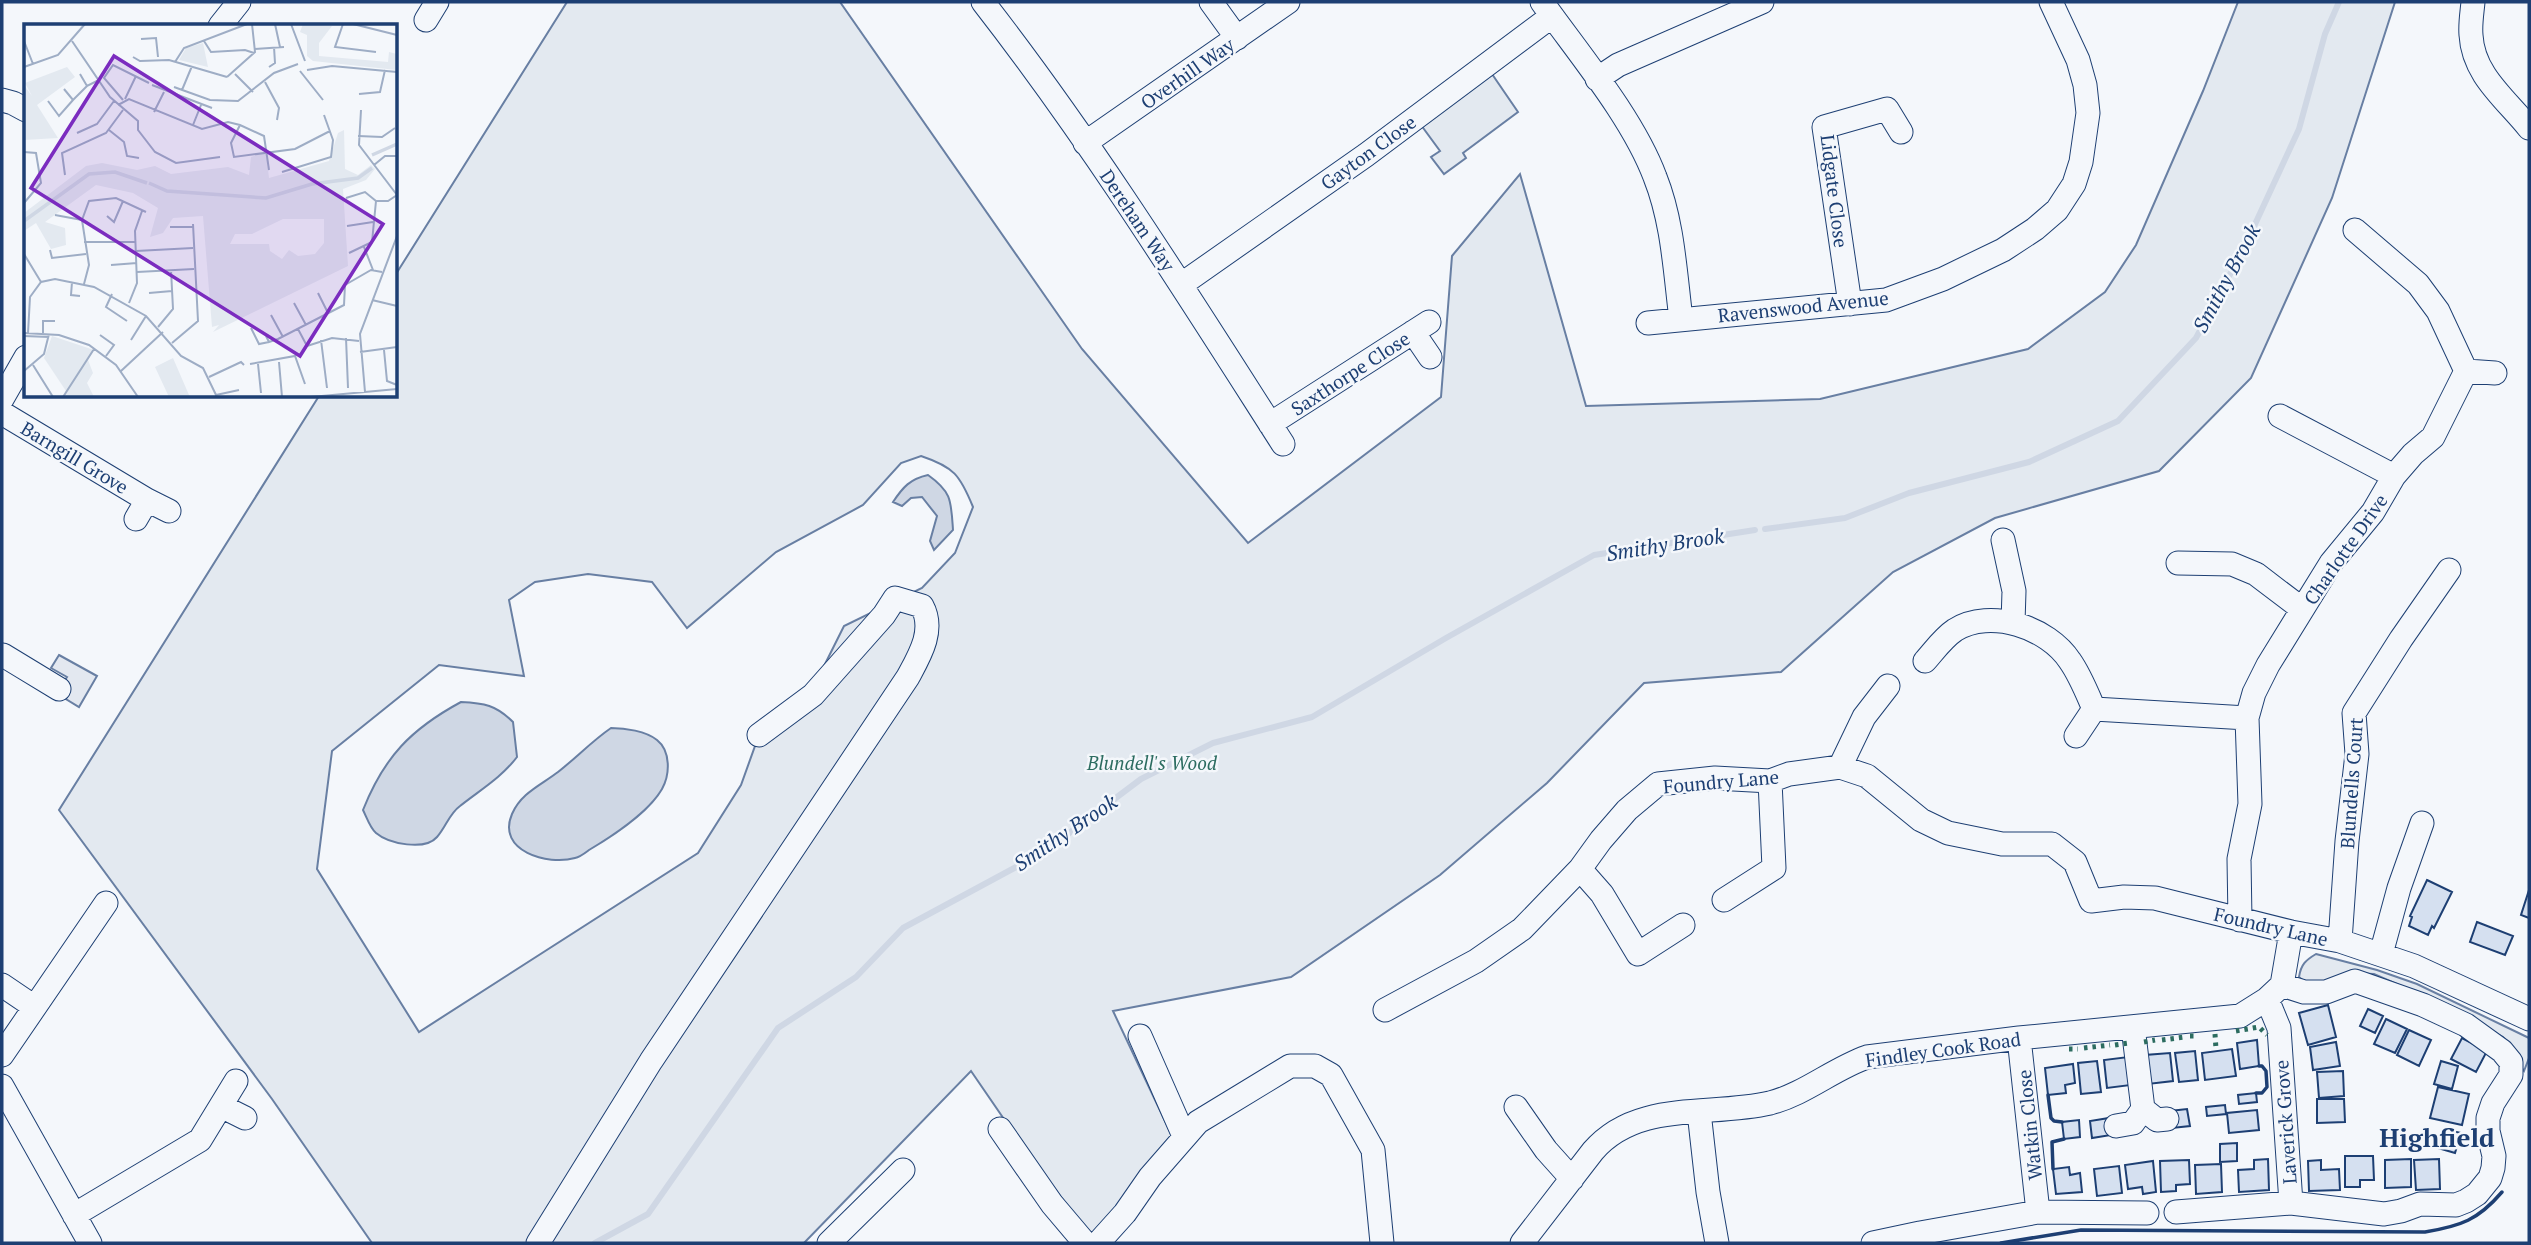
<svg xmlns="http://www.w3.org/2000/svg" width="2531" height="1245" font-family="'PT Serif',serif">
<rect width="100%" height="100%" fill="#f4f7fb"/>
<path fill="#e3e9f0" stroke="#687fa3" stroke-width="2" fill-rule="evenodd" d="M567 2H840L1082 349 1248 543 1441 397 1452 256 1520 174 1586 406 1820 399 2028 349 2105 292 2136 245 2203 91 2238 2H2395L2332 198 2251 378 2159 471 1995 518 1893 572 1781 672 1644 683 1547 783 1440 875 1291 977 1113 1011 1173 1138 1127 1200 1090 1236 1019 1141 971 1071 804 1243H372L272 1099 59 810 319 396H396V274ZM921 456C954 467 960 475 973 507L955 553 922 588 844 626 807 700 759 735 741 785 698 853 419 1032 317 869 332 751 439 665 524 676 509 600 535 582 588 574 652 582 687 628 776 552 863 505 901 463Z
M1492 74 1518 112 1463 153 1466 158 1444 174 1431 157 1440 151 1421 125Z
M2316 954 2377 970 2417 984 2529 1038V1058L2524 1071 2517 1061 2516 1051 2503 1037 2415 992 2374 974 2353 973 2326 982H2305L2299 977C2301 964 2306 960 2316 954Z"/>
<path fill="#e3e8f0" stroke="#687fa3" stroke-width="2" d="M59 655 97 676 79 707 56 693 67 677 51 668Z"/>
<path fill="#cfd7e4" stroke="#687fa3" stroke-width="2" d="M928 475C952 492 951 501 953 530L934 550 930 541 937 516 922 497 911 498 902 506 893 502C903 487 910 479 928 475Z
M461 702C484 703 496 705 513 722L517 757C501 778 480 790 460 806 449 814 446 827 437 837 425 851 389 844 376 833 370 828 367 818 363 810 384 757 411 729 461 702Z
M611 728C625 728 646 731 657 740 671 751 670 775 662 789 649 812 611 837 589 850 585 853 580 857 575 858 548 866 496 851 512 814 521 793 541 785 558 772 576 758 592 741 611 728Z"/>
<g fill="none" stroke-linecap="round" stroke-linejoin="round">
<path stroke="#cfd7e4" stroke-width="6" d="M1765 529 1845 518 1909 493 2029 462 2118 421 2196 338 2244 248 2299 129 2325 34 2339 2
M595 1243 648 1214 778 1028 856 977 903 928 1044 852 1141 779 1213 743 1312 717 1446 638 1594 555 1755 530"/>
</g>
<path fill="#d5e0f0" stroke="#1d3f73" stroke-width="2" d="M2427 880 2452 892 2434 928 2432 926 2428 935 2409 926 2412 917 2410 916Z
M2529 890V918L2521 915Z
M2477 922 2513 936 2505 955 2470 942Z
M2328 1005 2336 1037 2308 1045 2299 1013Z
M2368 1009 2383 1016 2375 1033 2360 1026Z
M2386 1019 2407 1029 2395 1053 2374 1044Z
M2409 1030 2431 1040 2419 1066 2397 1055Z
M2462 1038 2487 1051 2476 1072 2451 1059Z
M2257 1040 2259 1066 2240 1069 2237 1043Z
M2336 1042 2340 1066 2313 1070 2310 1047Z
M2232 1049 2236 1076 2205 1080 2202 1053Z
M2195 1051 2198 1080 2179 1082 2175 1053Z
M2170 1053 2173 1081 2148 1084 2145 1055Z
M2128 1057 2131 1085 2107 1088 2104 1060Z
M2097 1061 2101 1092 2081 1094 2078 1063Z
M2441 1061 2458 1066 2452 1089 2434 1084Z
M2073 1064 2075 1083 2065 1085 2066 1093 2048 1095 2045 1068Z
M2343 1071 2344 1096 2319 1098 2317 1072Z
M2438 1087 2469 1094 2462 1125 2430 1118Z
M2256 1093 2257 1102 2239 1104 2238 1095Z
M2317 1099H2344L2345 1122 2317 1123Z
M2225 1105 2226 1114 2207 1116 2206 1107Z
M2187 1109 2190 1126 2172 1128 2170 1111Z
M2257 1110 2259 1130 2229 1133 2227 1113Z
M2109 1118 2111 1135 2092 1138 2090 1121Z
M2079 1120 2080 1137 2064 1139 2062 1122Z
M2443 1129 2461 1133 2455 1153 2438 1148Z
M2237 1143V1161L2220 1162V1144Z
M2345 1156H2373L2374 1180H2360V1187H2345Z
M2268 1159 2269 1190 2239 1192 2238 1170 2254 1169V1160Z
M2411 1159V1187L2385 1188V1160Z
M2439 1159 2440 1189 2416 1190 2414 1160Z
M2189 1160 2190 1184 2176 1185V1191L2161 1192 2160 1161Z
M2321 1160V1170L2339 1169 2340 1190 2309 1191 2308 1161Z
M2153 1161 2156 1192 2143 1194 2142 1187 2128 1189 2125 1165Z
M2221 1164 2222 1192 2196 1194 2195 1165Z
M2119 1166 2122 1193 2097 1196 2094 1169Z
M2069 1167 2070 1175 2080 1173 2082 1192 2056 1194 2053 1169Z"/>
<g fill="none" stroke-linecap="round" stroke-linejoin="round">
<g stroke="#1d3f73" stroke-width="25">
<path id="minor" d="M983 2C1092 142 1187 294 1283 444
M1211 2 1237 38
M1542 2C1579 54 1633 118 1655 177 1673 222 1675 272 1681 319
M2473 2C2472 13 2470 24 2471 35 2473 75 2506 99 2529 128
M426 20 437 2
M220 26 239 2
M1597 79 1618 65 1762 2
M2 100 13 103 26 110
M1085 143 1288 2
M1182 284 1366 155 1552 16
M1850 304 1824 127 1887 109 1901 132
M1648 323 1886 300 1943 279 2003 250 2035 229 2057 210 2074 184 2081 162 2088 113 2085 85 2078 60 2051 2
M1413 332 1430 357
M2466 371 2495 373
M2 399 26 357
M2 413 147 500
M2280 416 2394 476
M1270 424 1429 322
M136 519 147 500 169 511
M2003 540 2014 591 2013 623
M2178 563 2232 564 2256 574 2302 609
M3 655 59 689
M1925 661C1934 651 1943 638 1955 630 1990 608 2048 627 2070 661 2080 675 2087 693 2094 709L2247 718
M2076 736 2094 709
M1840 767 1864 717 1888 686
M1580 869 1602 894 1638 954 1683 925
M1724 900 1774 868 1770 781
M2240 920 2239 859 2250 804 2247 718 2254 693 2268 665 2331 563 2373 512 2394 476 2413 454 2433 437 2466 371 2438 311 2418 284 2355 230
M2340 941 2347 841 2357 754 2354 713 2401 639 2449 570
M2381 954 2399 888 2422 823
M2 985 33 1006
M2267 999 2279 1028 2291 1203
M1385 1010 1476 961 1522 929 1580 869 1601 840 1627 810 1658 784 1715 778 1770 781 1789 774 1840 767 1867 776 1921 820 1948 833 2002 844H2052L2075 862 2091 901 2124 897 2155 898 2291 932 2340 941 2414 966 2529 1019
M2133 1027 2143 1109 2157 1120 2167 1119
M1140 1036 1184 1136
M2019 1038 2038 1212
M2 1055 106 903
M2 1086 90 1243
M221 1106 245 1118
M1516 1107 1546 1150 1572 1179
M1699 1112 1708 1192 1717 1243
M2116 1126 2133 1123 2143 1109
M1000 1129 1052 1204 1085 1243
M2176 1212 2291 1203 2384 1214 2401 1211 2420 1204 2456 1205 2466 1201 2477 1194 2490 1178 2493 1168 2494 1156 2488 1131V1118L2493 1103 2511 1075V1062L2502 1051 2466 1025 2423 1005 2355 981 2326 992H2304L2282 985
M74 1215 200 1140 236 1081
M538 1243 651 1061 908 677C920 655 935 630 922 606L895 598 884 615 813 695 759 735
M829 1243 903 1170
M1098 1243 1125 1213 1150 1177 1198 1122 1290 1066H1315L1331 1075 1373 1150 1382 1243
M1522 1243 1593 1151C1637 1100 1709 1117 1770 1103 1805 1094 1833 1069 1867 1057L2019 1038 2240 1016 2267 999 2282 985 2291 932
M1873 1243 1920 1233 2038 1212 2147 1213"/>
</g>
<use href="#minor" stroke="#f4f7fb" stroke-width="23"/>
<path stroke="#2c6c60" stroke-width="5" stroke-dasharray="3.5 5" stroke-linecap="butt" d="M2236 1031 2259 1027 2267 1035
M2215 1034 2216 1049
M2190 1036H2196
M2162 1040 2185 1037
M2144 1042 2155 1040
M2115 1045 2129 1043
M2084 1048 2110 1045
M2069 1049H2078"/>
<path stroke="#1d3f73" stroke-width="3.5" d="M2256 1093H2262L2267 1087 2266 1071 2262 1066H2259
M2048 1095 2051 1118 2054 1121 2062 1122
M2053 1169 2052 1142 2064 1139
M2001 1243 2081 1230 2425 1232C2461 1226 2478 1220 2502 1192"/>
</g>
<g text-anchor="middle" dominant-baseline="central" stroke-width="5" stroke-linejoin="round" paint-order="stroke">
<g font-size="19" fill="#1d3f73" stroke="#f4f7fb">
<text transform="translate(1187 73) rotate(-35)">Overhill Way</text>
<text transform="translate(1368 152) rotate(-36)">Gayton Close</text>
<text transform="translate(1835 191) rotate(83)">Lidgate Close</text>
<text transform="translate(1138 220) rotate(56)">Dereham Way</text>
<text transform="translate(1803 306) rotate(-6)">Ravenswood Avenue</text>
<text transform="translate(1350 373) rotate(-33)">Saxthorpe Close</text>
<text transform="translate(75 457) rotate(31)">Barngill Grove</text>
<text transform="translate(2345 549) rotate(-55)">Charlotte Drive</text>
<text transform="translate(1721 781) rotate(-5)">Foundry Lane</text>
<text transform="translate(2351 783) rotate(-86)">Blundells Court</text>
<text transform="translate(2271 926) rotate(13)">Foundry Lane</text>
<text transform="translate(1943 1049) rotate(-8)">Findley Cook Road</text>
<text transform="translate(2285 1122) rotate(-94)">Laverick Grove</text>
<text transform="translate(2029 1125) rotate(-96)">Watkin Close</text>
</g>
<g font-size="19" font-style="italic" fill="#2c6c60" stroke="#f4f7fb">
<text x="1152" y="762">Blundell's Wood</text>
</g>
<g font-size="21" font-style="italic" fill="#1d3f73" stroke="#f4f7fb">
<text transform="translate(2226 278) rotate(-62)">Smithy Brook</text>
<text transform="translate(1665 544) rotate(-9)">Smithy Brook</text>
<text transform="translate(1065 832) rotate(-34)">Smithy Brook</text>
</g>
<g font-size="26" font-weight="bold" fill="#1d3f73" stroke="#f4f7fb">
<text x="2437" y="1137">Highfield</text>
</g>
</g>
<g transform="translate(24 24)">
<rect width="373" height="373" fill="#f4f7fb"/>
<path d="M279 0 308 2 295 19V32L364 38 365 28 373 30V46L289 37 283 32V11L276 8ZM179 19 184 43 155 36 162 24ZM43 43 51 53 13 81 34 114 0 116V61L8 72 1 59ZM320 106 321 145 334 151 347 141 351 145 342 156 319 165 324 242 189 308 195 301 188 303 179 192 149 194 139 209 126 213 134 184 109 169 72 161 21 198 41 204 42 221 27 225 12 199 0 207V189L62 142 78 139 113 146 131 142 147 150 204 143 225 151 227 133 242 128 245 154 305 137 314 109ZM259 195H300V219L291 230 274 232 265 226 258 235 246 227 245 220H206L211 210H228ZM28 312 70 326 64 336 69 349 63 359 70 373H39L42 367 20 334ZM149 334 165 371 167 373H145L131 343Z" fill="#e3e9f0" fill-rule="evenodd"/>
<path fill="none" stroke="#cfd7e4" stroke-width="3.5" d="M348 131 373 120M125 159 143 167 242 174 288 160 334 154 348 144M0 197 65 150 91 148 123 159"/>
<path fill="none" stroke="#9eadc5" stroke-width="2" d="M251 0 256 23M267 0 281 37M319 0 311 23 352 28M329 0 373 11M117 15 132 14 134 33M0 17 9 40M48 17 86 73 114 97V106L131 128 152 139 196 133M180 17 187 28 221 26 230 29M231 25 260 23M109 33 116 37 145 36 203 53M151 38 160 24 223 0M0 43 34 31 61 0M245 43 251 39 250 23M283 46 308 42 373 48M276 47 299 76M56 50 63 62 75 56M211 50 229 68M203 53 231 28 228 0M241 58 255 84 253 96M128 61 188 84M150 63 186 76 214 77 250 49 274 40M40 65 49 76 63 62M158 66 168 42M335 70 356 68 361 46M101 75 112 52M99 76 80 54 89 41 125 59M24 77 35 92 49 76M94 81 105 75 178 105 204 98 216 101 240 112 245 146M337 86 335 121 373 171M130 88 140 68M169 101 177 81M216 101 207 119 210 133 271 125 306 107M85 106 100 118 103 132 115 134M53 109 73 100 90 77M334 112 358 113 371 104M0 128 12 129 17 159 0 179M350 141 361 132H373M258 148 307 133 309 116 300 91M41 151 38 129 82 109 99 86M322 174 341 168 352 177H364L373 171M31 191 58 196M83 192 90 198 99 177M323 202 349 198M146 203H169M60 218H111M340 223 349 246M26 226 28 234 62 230M112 227 169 224M325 229 348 218 352 177M0 230 17 258M87 241 113 239M113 248 170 245M48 258 47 271 56 272M60 260 65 241 58 196 65 177 92 174 122 188M125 269 148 267M294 269 304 289M88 270 82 283 103 297M348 276 373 282M105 279 113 259 111 207 118 187M270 279 282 301M247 291 259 313M134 303 149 285 147 246M227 304 235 320 245 318M274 305 283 322 308 314 335 317M0 309 35 311 65 321 92 341 114 373M4 309 6 273 17 258 31 255 70 263 122 292 157 332 179 344 193 373M19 309V297H31M76 311 90 321 82 332M0 312 25 313M242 312 245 318 254 315 320 281 321 261 347 246 358 248M322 314 324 364M107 316 122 292M297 316 303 364M148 319 174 297 169 200M360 326 363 357 373 361M336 328 373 323M255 338 258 373M226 340 271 332 281 360M234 340 237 369M9 341 29 373M0 347 20 330 25 310M97 347 139 308M185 353 217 338 220 341M341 368 336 310 373 212M192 371 215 366M39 373 70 325M287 373 373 365"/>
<path fill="#7b2cbf" fill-opacity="0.15" stroke="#7b2cbf" stroke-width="3.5" d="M90 32 359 200 276 332 7 164Z"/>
<rect width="373" height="373" fill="none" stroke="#1d3f73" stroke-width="3.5"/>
</g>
<rect width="2531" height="1245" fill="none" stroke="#1d3f73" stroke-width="7"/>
</svg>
